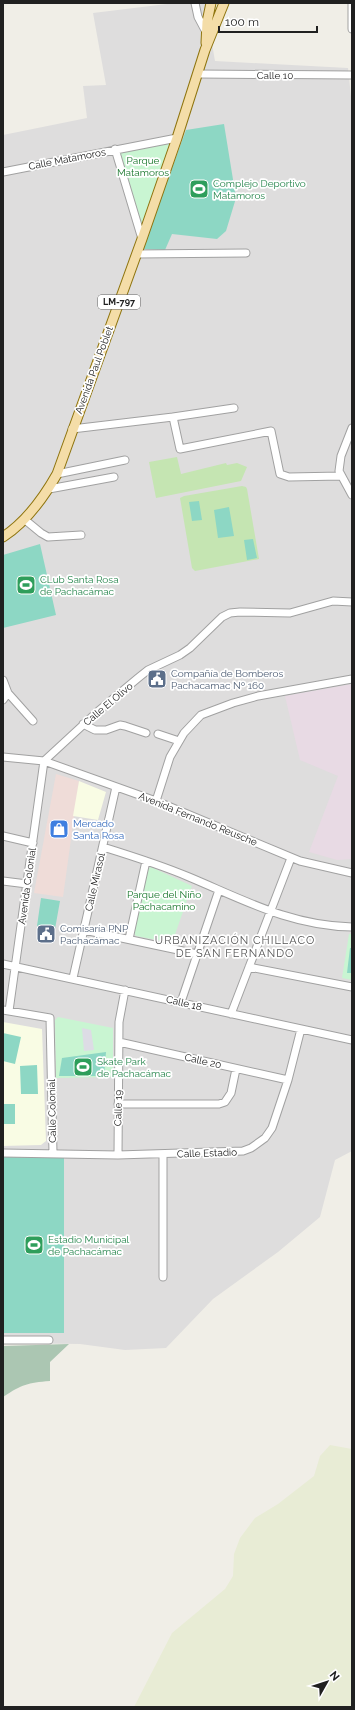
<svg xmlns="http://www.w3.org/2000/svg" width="355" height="1710" font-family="Raleway,sans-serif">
<rect width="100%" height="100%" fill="#f0eee7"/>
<path fill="#dedddd" d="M175 3H205L215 61 348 68 352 106V1151L335 1160 320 1217 278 1252 213 1299 166 1348 125 1350 80 1344 3 1343V135L87 118 83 86 106 85 93 13Z"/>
<path fill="#efdcd8" d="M56 774 79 781 63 897 34 893Z"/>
<path fill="#e8dae4" d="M352 684V859L337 860 309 852 338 776 300 760 285 696Z"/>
<path fill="#f9fce4" d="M79 781 106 792 98 820 73 816Z
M3 1022 42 1029 46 1141 41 1145 3 1146Z"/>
<path fill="#e8ecd5" d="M330 1445 352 1449V1707H134L172 1633 225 1589 233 1576 234 1554 240 1538 255 1518 278 1504 314 1476 320 1456Z"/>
<path fill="#c5e5b2" d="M177 457 181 474 226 463 227 465 237 463 247 467 241 481 156 498 149 462Z
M242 486 246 487 247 489 259 559 195 571 192 568 180 498 184 496Z"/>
<path fill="#abc6b2" d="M69 1344 50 1362V1381C27 1383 23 1384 3 1397V1346Z"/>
<path fill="#c9f5d2" d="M174 141 142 228 118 149Z
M151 867 192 886 172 943 136 936 134 933 148 869Z
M349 934H352V980L342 978Z
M58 1017 113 1028V1077L56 1078 55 1020Z"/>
<path fill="#8dd7c4" d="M224 124 236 198 226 231 217 239 172 234 165 250 142 249 186 130Z
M199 501 202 520 192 521 189 502Z
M229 507 234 536 218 538 214 510Z
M253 539 257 558 247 560 244 540Z
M40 544 56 615 3 628V555Z
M41 898 60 901 55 929 37 926Z
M350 948H352V973H347Z
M3 1033 21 1037 15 1064 3 1061Z
M106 1052 104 1076H59L62 1058Z
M37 1065 38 1094H21L20 1066Z
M3 1104H15V1124H3Z
M3 1157 64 1158V1333H3Z"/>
<path fill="#dddce5" d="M82 1028 91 1030 94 1050 84 1051Z"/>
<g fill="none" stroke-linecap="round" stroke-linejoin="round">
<g stroke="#a1a1a1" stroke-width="9">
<path id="minor" d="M195 3 198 17 206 32
M352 3V29
M198 74 352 75
M115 149 142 239
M3 172 177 138
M137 254 246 253
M173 417 234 408
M352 428 341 456 339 471 352 495
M72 429 173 417 180 449 271 431 280 474 289 477 341 476
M57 474 125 460
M49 489 114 477
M24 519 41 533 48 537 81 535
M3 680 8 693 33 721
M3 700 8 693
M83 724 95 730H106L120 725 125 726 146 733
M158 734 179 741
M3 757 44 761 156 801 300 861 352 873
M44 761 96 713 138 678 148 670 180 655 190 648 222 617 230 613 240 612 290 613 333 601 352 602
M156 801 170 757 184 733 201 715 233 703 258 696 352 679
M3 836 33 843
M103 847C132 856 161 865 189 877 244 900 291 926 352 927
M3 881 27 884
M84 930 197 954
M129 939 146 861
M3 964 352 1040
M249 967 352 987
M73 978 116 787
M181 1002 219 890
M3 1010 50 1018 53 1153
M9 1011 44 761
M231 1014 291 858
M119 1042 288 1080
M118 1104H219L225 1102 231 1093 236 1069
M3 1153 118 1155 243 1151 251 1148 265 1138 272 1128 288 1080 301 1029
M163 1154V1277
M118 1155 119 1022 125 990
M3 1340H49"/>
</g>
<g stroke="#8e740e" stroke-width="11">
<path id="major" d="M206 43 207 22 211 3
M3 537C26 522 44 497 57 474L142 239 177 138 205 50 224 3"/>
</g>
<use href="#minor" stroke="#fff" stroke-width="7"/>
<use href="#major" stroke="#f4dda8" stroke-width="9"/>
</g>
<defs>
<g id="stadium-square" transform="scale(1)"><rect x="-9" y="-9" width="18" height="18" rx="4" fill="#2e9e5b" stroke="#fff"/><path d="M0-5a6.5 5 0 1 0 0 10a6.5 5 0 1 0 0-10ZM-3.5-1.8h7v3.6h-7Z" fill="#fff"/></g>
<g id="civic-square" transform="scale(1)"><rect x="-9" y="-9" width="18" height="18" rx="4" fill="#5c6f8a" stroke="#fff"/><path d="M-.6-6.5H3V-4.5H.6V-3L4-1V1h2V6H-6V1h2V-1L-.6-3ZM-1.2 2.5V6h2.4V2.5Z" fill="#fff"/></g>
<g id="shop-square" transform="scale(1)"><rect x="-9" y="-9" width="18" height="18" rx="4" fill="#3f7fe0" stroke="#fff"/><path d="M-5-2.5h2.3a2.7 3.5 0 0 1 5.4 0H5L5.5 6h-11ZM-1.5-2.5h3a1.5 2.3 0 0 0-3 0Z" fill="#fff"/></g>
</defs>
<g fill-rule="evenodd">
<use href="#stadium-square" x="199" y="189"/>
<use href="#stadium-square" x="26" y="585"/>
<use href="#civic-square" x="157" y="679"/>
<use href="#shop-square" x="59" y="829"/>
<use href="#civic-square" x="46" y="934"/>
<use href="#stadium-square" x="83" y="1067"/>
<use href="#stadium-square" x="34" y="1245"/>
</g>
<g text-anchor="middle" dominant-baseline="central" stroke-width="3.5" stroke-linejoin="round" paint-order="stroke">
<rect fill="#fff" stroke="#636363" stroke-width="1" x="98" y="295" width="42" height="14" rx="3"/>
<g font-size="9" font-weight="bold" fill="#202020">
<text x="119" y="302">LM-797</text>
</g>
<g font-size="10" fill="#202020" stroke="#fff">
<text x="275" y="75">Calle 10</text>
<text transform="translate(67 159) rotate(-11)">Calle Matamoros</text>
<text transform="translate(94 370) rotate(-70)">Avenida Paul Poblet</text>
<text transform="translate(108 704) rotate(-40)">Calle El Olivo</text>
<text transform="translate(198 819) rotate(22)">Avenida Fernando Reusche</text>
<text transform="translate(95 882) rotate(-77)">Calle Mirasol</text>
<text transform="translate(27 886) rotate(-82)">Avenida Colonial</text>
<text transform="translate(184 1003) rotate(13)">Calle 18</text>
<text transform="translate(203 1061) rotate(13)">Calle 20</text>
<text transform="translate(118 1108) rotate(-89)">Calle 19</text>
<text transform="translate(52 1111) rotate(-91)">Calle Colonial</text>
<text transform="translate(207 1153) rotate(-2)">Calle Estadio</text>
</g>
<g font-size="10" fill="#16762a" stroke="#fff">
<text x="143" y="160">Parque<tspan x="143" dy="12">Matamoros</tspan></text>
<text x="164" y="894">Parque del Niño<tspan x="164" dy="12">Pachacamino</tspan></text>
</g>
<g font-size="10" fill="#27864d" stroke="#fff" text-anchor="start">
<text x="213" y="183">Complejo Deportivo<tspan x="213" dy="12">Matamoros</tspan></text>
<text x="40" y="579">CLub Santa Rosa<tspan x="40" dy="12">de Pachacámac</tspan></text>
<text x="97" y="1061">Skate Park<tspan x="97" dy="12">de Pachacámac</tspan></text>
<text x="48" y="1239">Estadio Municipal<tspan x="48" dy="12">de Pachacámac</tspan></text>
</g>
<g font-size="10" fill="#4e5e75" stroke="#fff" text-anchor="start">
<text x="171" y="673">Compañía de Bomberos<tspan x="171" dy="12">Pachacamac Nº 160</tspan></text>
<text x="60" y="928">Comisaría PNP<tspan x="60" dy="12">Pachacámac</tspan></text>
</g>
<g font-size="10" fill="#366cbe" stroke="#fff" text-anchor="start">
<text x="73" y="823">Mercado<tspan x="73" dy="12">Santa Rosa</tspan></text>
</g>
<g font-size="11" letter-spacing="1" fill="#535353" stroke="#fff">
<text x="235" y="940">URBANIZACIÓN CHILLACO<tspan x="235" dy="13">DE SAN FERNANDO</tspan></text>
</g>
</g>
<rect width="355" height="1710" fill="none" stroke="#202020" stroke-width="8"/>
<g transform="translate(327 1682) rotate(51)" stroke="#ffffff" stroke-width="3" paint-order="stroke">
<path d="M0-3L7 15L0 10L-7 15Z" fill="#202020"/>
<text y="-6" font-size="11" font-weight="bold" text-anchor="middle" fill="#202020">N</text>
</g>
<path d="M219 26v6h98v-6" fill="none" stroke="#202020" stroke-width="2"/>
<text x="225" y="26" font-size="12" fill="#202020" stroke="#ffffff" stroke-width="3" paint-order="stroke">100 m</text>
</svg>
